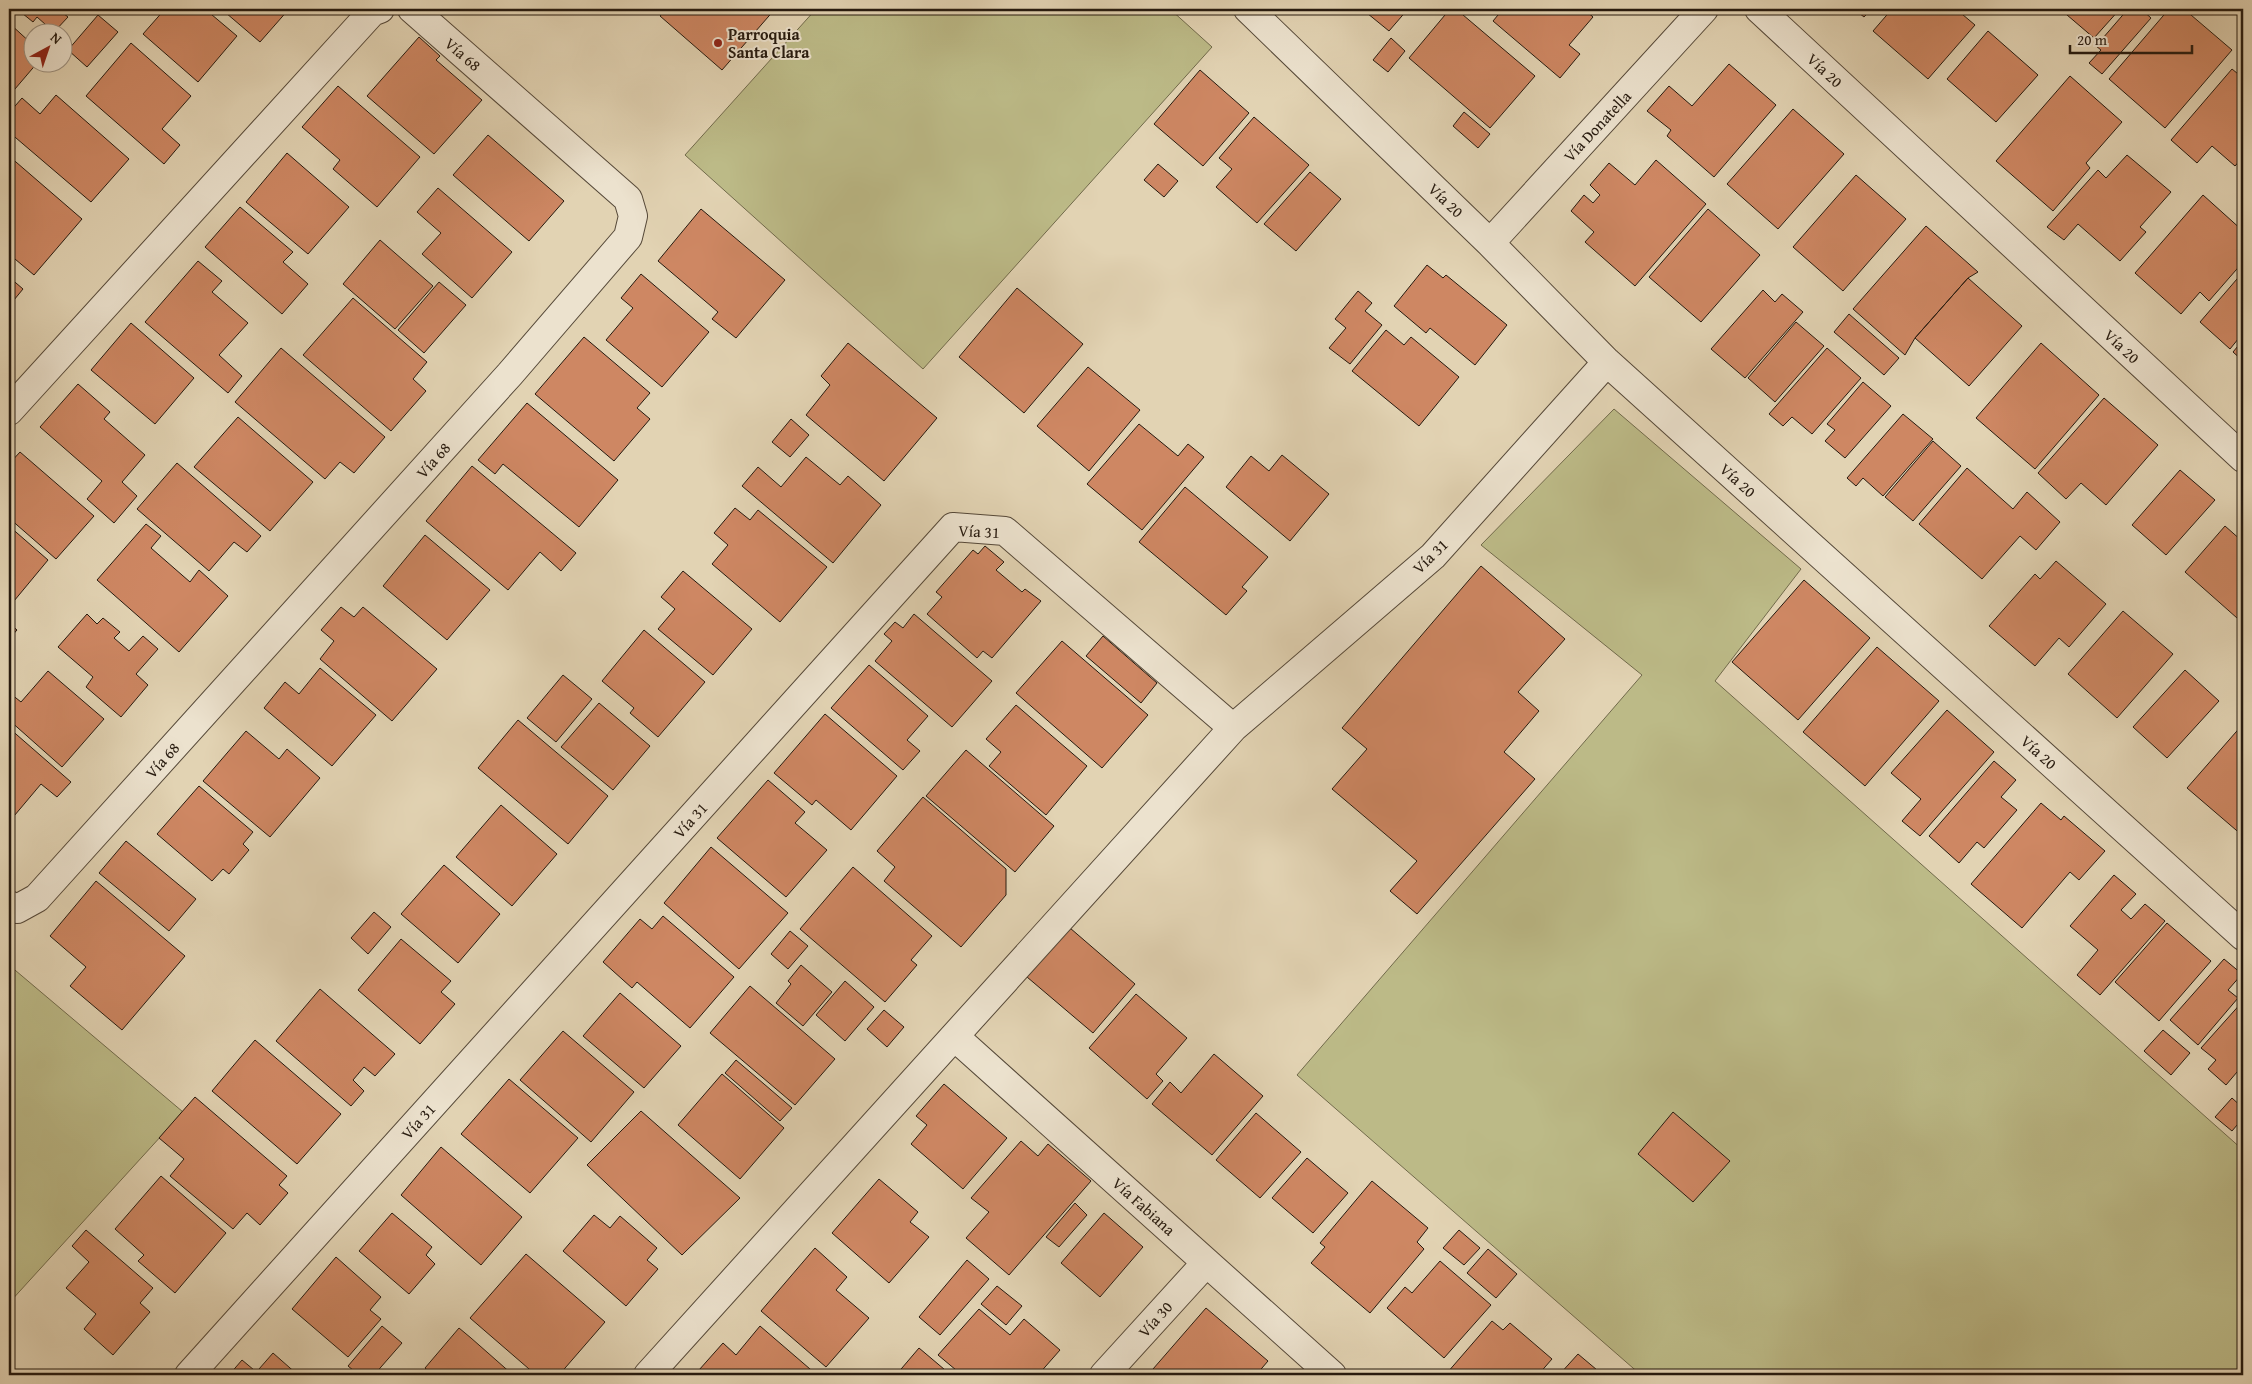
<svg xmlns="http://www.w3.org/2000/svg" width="2252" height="1384" font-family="'Gentium Book Plus',serif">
<rect width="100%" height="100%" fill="#e2d3b3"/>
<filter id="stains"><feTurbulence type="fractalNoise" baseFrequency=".004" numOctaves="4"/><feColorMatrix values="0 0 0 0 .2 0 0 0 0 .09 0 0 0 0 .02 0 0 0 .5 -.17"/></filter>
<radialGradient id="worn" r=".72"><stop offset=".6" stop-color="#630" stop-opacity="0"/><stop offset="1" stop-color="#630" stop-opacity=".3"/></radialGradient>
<path fill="#bcba87" stroke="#716a4b" d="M816 9H1170L1212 47 923 369 685 155Z
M1614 409 1801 569 1715 681 2243 1150V1375H1641L1297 1075 1642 675 1481 545Z
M9 965 183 1112 9 1303Z"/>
<path fill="#ce8763" stroke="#261a0f" d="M17 9H58L68 17 54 32 37 17 33 22Z
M165 9H205L237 36 198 82 143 34Z
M229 9H289L260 42 226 13Z
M666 9H775L722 70 660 16Z
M1362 9H1408L1389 31Z
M1450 9H1456L1535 76 1490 128 1409 58Z
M1503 9H1584L1593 17 1569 45 1580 54 1560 78 1493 21Z
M1854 9H1872L1864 17Z
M1892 9H1956L1975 25 1928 79 1873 31Z
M2060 9H2120L2094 38Z
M2128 9H2141L2151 18 2102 74 2089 63 2101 50 2096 46Z
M2169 9H2184L2232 50 2165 128 2109 79Z
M98 15 118 32 87 67 68 50Z
M9 23 32 44V62H38L9 96Z
M1988 31 2038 75 1996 122 1947 79Z
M419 37 440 56 436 60 482 100 434 154 367 96Z
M1391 38 1405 51 1388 72 1373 60Z
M131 43 191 96 162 129 180 145 164 164 86 96Z
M1729 64 1776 105 1714 177 1667 136 1671 130 1647 111 1669 86 1692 106Z
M2232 69 2243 78V157L2235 166 2212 146 2197 163 2171 140Z
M1200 70 1249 113 1203 166 1154 124Z
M2070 76 2122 122 2086 163 2090 168 2053 211 1996 161Z
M338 86 420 157 377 207 333 169 340 160 302 127Z
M56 95 129 159 91 202 9 132V113L22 98 40 114Z
M1793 109 1844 154 1778 229 1727 184Z
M1464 112 1490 134 1478 148 1453 126Z
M1254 117 1309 165 1257 223 1216 187 1232 169 1219 158Z
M488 135 564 201 529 241 453 175Z
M287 153 349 207 308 254 246 202Z
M2127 155 2171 192 2140 227 2146 232 2120 261 2078 224 2064 240 2047 227 2098 170 2106 178Z
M9 156 82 219 34 275 9 254Z
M1656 160 1706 204 1635 286 1585 242 1594 232 1571 211 1584 195 1593 203 1600 195 1590 185 1609 163 1635 185Z
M1158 164 1178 181 1164 197 1144 180Z
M1310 172 1341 199 1296 251 1264 224Z
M1856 175 1906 219 1843 291 1793 247Z
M438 188 512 252 472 298 422 254 441 233 417 212Z
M2203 195 2243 231V262L2209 301 2200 292 2181 314 2135 273Z
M240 207 293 252 283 262 308 284 282 314 205 247Z
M701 209 785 280 736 338 712 319 718 312 658 261Z
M1708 209 1760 255 1701 322 1649 277Z
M1926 226 1978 272 1968 278 1915 338 1905 355 1853 309Z
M380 240 433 286 395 329 343 284Z
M198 261 222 281 212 292 248 323 219 355 242 376 228 393 145 322Z
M1427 265 1443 278 1446 275 1507 325 1475 365 1430 328 1426 333 1394 306Z
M2243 272V333L2230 349 2200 322Z
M641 274 709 332 662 387 606 340 633 308 621 298Z
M9 277 23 289 9 306Z
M1968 278 2022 326 1969 386 1915 338Z
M439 282 466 305 424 353 398 330Z
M1017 288 1083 344 1024 413 959 357Z
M1763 290 1775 302 1782 294 1803 312 1745 378 1711 349Z
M1358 291 1372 303 1365 311 1382 325 1350 364 1329 348 1346 328 1335 319Z
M353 298 427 362 413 379 426 391 391 431 303 355Z
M1849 314 1899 358 1884 375 1834 332Z
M1796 322 1824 346 1775 402 1748 378Z
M131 323 194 378 155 424 91 370Z
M1386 330 1404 345 1411 337 1459 377 1419 426 1352 371Z
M584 337 650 393 637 408 650 419 614 461 535 394Z
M2243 340V361L2233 352Z
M848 343 937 418 884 481 806 415 830 385 821 376Z
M2041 343 2099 395 2035 469 1976 418Z
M281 348 385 437 354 473 340 462 325 479 235 402Z
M1827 348 1861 378 1812 434 1792 417 1783 426 1769 414Z
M1088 367 1140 410 1089 471 1037 426Z
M1863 382 1891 406 1845 458 1825 441 1835 430 1827 424Z
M78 384 110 412 104 419 145 455 122 482 137 496 114 523 87 499 102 481 40 427Z
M2104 398 2158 445 2106 505 2081 483 2066 499 2038 473Z
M527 403 618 480 579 527 503 464 495 474 478 460Z
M1903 414 1933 439 1883 496 1863 478 1856 486 1847 478Z
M238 417 313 482 270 531 194 467Z
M791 419 809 435 790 457 772 442Z
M1139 424 1178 456 1188 444 1204 457 1142 530 1087 484Z
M1933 441 1961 466 1913 521 1885 497Z
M20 452 94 516 56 559 9 518V464Z
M1282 455 1329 494 1290 541 1226 487 1251 456 1269 471Z
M806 457 840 485 848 476 881 505 833 563 742 486 758 467 781 487Z
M177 463 261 536 247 552 234 542 209 571 137 509Z
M472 466 576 553 561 571 540 552 508 590 426 521Z
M1967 468 2013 509 2027 492 2060 522 2036 550 2020 536 1982 579 1919 524Z
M2180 470 2215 500 2166 555 2132 525Z
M1185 487 1268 557 1242 587 1247 591 1226 615 1139 542Z
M735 508 750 520 758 510 827 567 780 622 712 564 728 545 714 533Z
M146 524 161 536 151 548 190 582 199 570 228 596 179 652 97 580Z
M9 526 48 560 9 607Z
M2225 526 2242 541 2243 539V611L2237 618 2185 572Z
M425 535 490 590 447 640 383 586Z
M985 546 1004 562 996 570 1022 592 1025 589 1041 601 992 658 983 651 977 658 927 614 942 597 936 592 973 550 978 554Z
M2056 561 2106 604 2069 647 2059 638 2035 666 1989 626 2035 574 2040 579Z
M1481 566 1565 639 1518 692 1539 711 1504 752 1535 779 1417 914 1390 891 1417 861 1332 789 1367 749 1342 728Z
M683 571 752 629 713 675 658 629 675 609 661 597Z
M1804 580 1870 638 1798 720 1732 662Z
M341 607 354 617 363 607 437 669 392 721 320 659 334 641 321 630Z
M2123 611 2173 654 2117 718 2068 674Z
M87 614 97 624 103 618 120 632 114 638 129 651 143 636 158 649 136 674 148 685 121 717 86 687 93 677 58 647Z
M914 614 992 681 952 727 875 661 892 641 884 634 895 622 903 628Z
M9 623 17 630 9 639Z
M644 630 705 682 658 737 630 713 634 708 602 681Z
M1103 636 1157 683 1141 703 1086 656Z
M1062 641 1148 715 1102 768 1016 693Z
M1877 647 1939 701 1865 786 1803 732Z
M869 665 928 716 907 740 920 751 903 770 831 708Z
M320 668 376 715 332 766 264 708 285 682 299 694Z
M2185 670 2219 701 2167 758 2133 727Z
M48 671 104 719 62 767 9 720V696L11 694 21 702Z
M563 675 592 699 556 742 527 718Z
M599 703 650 746 613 790 561 747Z
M1016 705 1087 766 1046 815 989 766 1001 752 986 739Z
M1947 710 1994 752 1920 836 1902 821 1921 799 1891 773Z
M825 714 897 776 851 830 816 800 812 805 774 773Z
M518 720 608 796 568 844 478 768Z
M2243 724V836L2187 788Z
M9 728 71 782 57 797 41 784 9 822Z
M246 731 279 759 287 749 320 778 270 837 203 781Z
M966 750 1054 826 1015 872 926 796Z
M1994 761 2016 780 2001 797 2017 810 1984 848 1977 842 1959 863 1929 836Z
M768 780 805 812 795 823 827 850 786 897 717 838Z
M199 786 253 832 243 844 249 850 229 874 223 869 212 881 157 834Z
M923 797 1006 869V895L961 947 884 881 895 867 877 851Z
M2041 803 2061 820 2064 816 2105 851 2079 880 2070 872 2022 928 1971 884Z
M501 805 557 854 512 906 456 857Z
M126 841 196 899 169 931 99 873Z
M711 847 788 913 739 969 664 903Z
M444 865 500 914 458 963 401 914Z
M853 867 932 936 911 960 917 965 885 1002 800 929Z
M2114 875 2136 894 2121 910 2131 919 2145 904 2165 921 2100 995 2077 975 2098 950 2070 926Z
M96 881 185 956 122 1030 70 986 86 967 50 936Z
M374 912 391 927 368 954 351 938Z
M663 916 734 977 690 1028 637 982 632 988 603 962 640 919 652 929Z
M2167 923 2211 961 2159 1021 2115 982Z
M1070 928 1135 984 1093 1033 1027 977Z
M790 931 808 946 788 969 771 954Z
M401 939 451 981 441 992 455 1004 420 1044 358 990Z
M2224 959 2242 974 2228 990 2238 998 2198 1045 2170 1020Z
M801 965 832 992 803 1026 776 1003 791 984 788 981Z
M845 981 874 1007 845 1041 816 1015Z
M750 986 835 1059 795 1105 710 1033Z
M320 989 395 1054 375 1076 364 1067 353 1080 364 1091 351 1106 276 1041Z
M620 993 681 1046 644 1088 583 1036Z
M1136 994 1187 1038 1156 1074 1163 1081 1147 1099 1089 1048Z
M2243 1001V1065L2226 1085 2208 1069 2216 1060 2201 1048Z
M884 1010 904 1027 887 1047 867 1029Z
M2163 1030 2190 1053 2171 1075 2144 1051Z
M563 1031 634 1092 591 1142 520 1080Z
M255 1040 341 1114 297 1164 212 1091Z
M1214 1054 1263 1096 1212 1155 1152 1104 1170 1082 1181 1093Z
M736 1060 792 1108 780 1121 725 1073Z
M722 1074 784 1128 740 1179 678 1125Z
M509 1079 578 1138 530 1193 461 1134Z
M944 1084 1007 1138 963 1189 911 1144 927 1125 916 1116Z
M195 1097 287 1176 279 1185 288 1193 260 1225 247 1213 233 1229 170 1176 184 1159 159 1138Z
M2232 1098 2243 1108V1118L2232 1131 2215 1117Z
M641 1111 740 1198 682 1255 587 1165Z
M1673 1112 1730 1161 1693 1202 1638 1154Z
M1256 1113 1301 1152 1260 1198 1216 1160Z
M1021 1141 1038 1156 1048 1144 1091 1181 1009 1275 966 1238 989 1212 971 1198Z
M441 1147 522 1217 481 1265 401 1195Z
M1307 1158 1348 1193 1313 1233 1272 1198Z
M161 1176 226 1233 175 1293 138 1261 144 1255 115 1229Z
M879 1179 918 1212 910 1222 929 1237 889 1283 832 1233Z
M1372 1181 1428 1228 1417 1242 1424 1249 1370 1313 1311 1263 1325 1247 1320 1243Z
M1075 1203 1087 1215 1059 1247 1046 1237Z
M392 1213 432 1247 426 1255 435 1264 409 1294 359 1251Z
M1104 1213 1143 1247 1100 1297 1061 1263Z
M594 1215 610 1228 620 1216 657 1248 647 1260 658 1269 626 1306 563 1251Z
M86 1230 153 1288 140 1303 150 1312 113 1355 84 1329 96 1314 66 1288 89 1262 72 1246Z
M1459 1230 1480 1248 1464 1265 1443 1248Z
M815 1248 847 1277 836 1290 869 1318 826 1367 761 1311Z
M1488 1249 1517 1274 1496 1298 1467 1273Z
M526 1254 605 1322 559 1375H536L470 1318Z
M336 1257 381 1297 370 1310 381 1319 348 1357 292 1309Z
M967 1260 989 1279 940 1335 919 1317Z
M1440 1261 1491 1305 1444 1358 1387 1308 1405 1287 1412 1293Z
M997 1286 1022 1306 1006 1325 981 1304Z
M1206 1308 1268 1361 1256 1375H1160L1153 1369Z
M979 1309 1010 1335 1024 1319 1060 1350 1038 1375H962L938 1355Z
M1492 1321 1503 1330 1510 1323 1552 1359 1538 1375 1447 1373Z
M382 1326 402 1343 374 1375H359L348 1366Z
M760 1326 817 1375H705L699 1370 723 1343 736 1355Z
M459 1328 471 1338 513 1375H433L425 1368Z
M919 1348 951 1375H896Z
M273 1353 298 1375H267L259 1369Z
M1578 1354 1603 1375H1559Z
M242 1360 260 1375H229Z"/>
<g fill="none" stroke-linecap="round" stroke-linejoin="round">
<g stroke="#554838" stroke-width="30">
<path id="minor" d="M1248 9 1490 243 1607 362 2243 936
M1759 9 2243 458
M1490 243 1704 9
M9 411 372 12 380 9
M9 905 17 909 37 898 510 374 628 237 633 216 628 199 412 9
M955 1037 1332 1375
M189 1375 953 527 1005 531 1233 728
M648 1375 1233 728 1433 556 1607 362
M1104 1375 1206 1263"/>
</g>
<use href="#minor" stroke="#ece2ce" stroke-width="28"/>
</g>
<circle fill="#8f2418" stroke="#ece2ce" stroke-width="2" cx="718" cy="43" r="5"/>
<g text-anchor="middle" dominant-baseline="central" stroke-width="4" stroke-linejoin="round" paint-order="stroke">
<g font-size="16" font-weight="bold" fill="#261a0f" stroke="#ece2ce" text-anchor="start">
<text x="728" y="34">Parroquia<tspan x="728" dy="18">Santa Clara</tspan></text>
</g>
<g font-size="16" fill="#261a0f" stroke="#ece2ce">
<text transform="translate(463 54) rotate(41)">Vía 68</text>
<text transform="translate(1825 70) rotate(43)">Vía 20</text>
<text transform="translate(1597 126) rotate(-47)">Vía Donatella</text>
<text transform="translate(1446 200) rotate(44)">Vía 20</text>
<text transform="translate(2122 346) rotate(43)">Vía 20</text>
<text transform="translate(433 460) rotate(-48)">Vía 68</text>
<text transform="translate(1738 480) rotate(42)">Vía 20</text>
<text transform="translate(979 531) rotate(3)">Vía 31</text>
<text transform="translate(1430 556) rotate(-44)">Vía 31</text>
<text transform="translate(2039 752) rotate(42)">Vía 20</text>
<text transform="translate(162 760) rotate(-48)">Vía 68</text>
<text transform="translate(690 820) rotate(-48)">Vía 31</text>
<text transform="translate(418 1121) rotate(-48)">Vía 31</text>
<text transform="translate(1144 1206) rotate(42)">Vía Fabiana</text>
<text transform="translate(1155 1319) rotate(-48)">Vía 30</text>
</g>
</g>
<rect width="2252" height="1384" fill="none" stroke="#e2d3b3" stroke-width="30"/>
<rect x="10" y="10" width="2232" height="1364" fill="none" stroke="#261a0f" stroke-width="2.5"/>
<rect x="15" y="15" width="2222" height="1354" fill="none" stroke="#261a0f"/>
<g transform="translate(48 48) rotate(40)"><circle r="24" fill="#ece2ce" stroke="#9d9282"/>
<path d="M0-4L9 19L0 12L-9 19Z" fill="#8f2418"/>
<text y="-8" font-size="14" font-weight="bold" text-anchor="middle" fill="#261a0f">N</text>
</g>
<path d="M2070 45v8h122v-8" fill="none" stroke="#261a0f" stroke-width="2.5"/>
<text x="2077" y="45" font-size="15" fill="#261a0f" stroke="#ece2ce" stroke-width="4" paint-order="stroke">20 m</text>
<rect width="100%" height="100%" filter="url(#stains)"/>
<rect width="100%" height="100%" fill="url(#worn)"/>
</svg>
